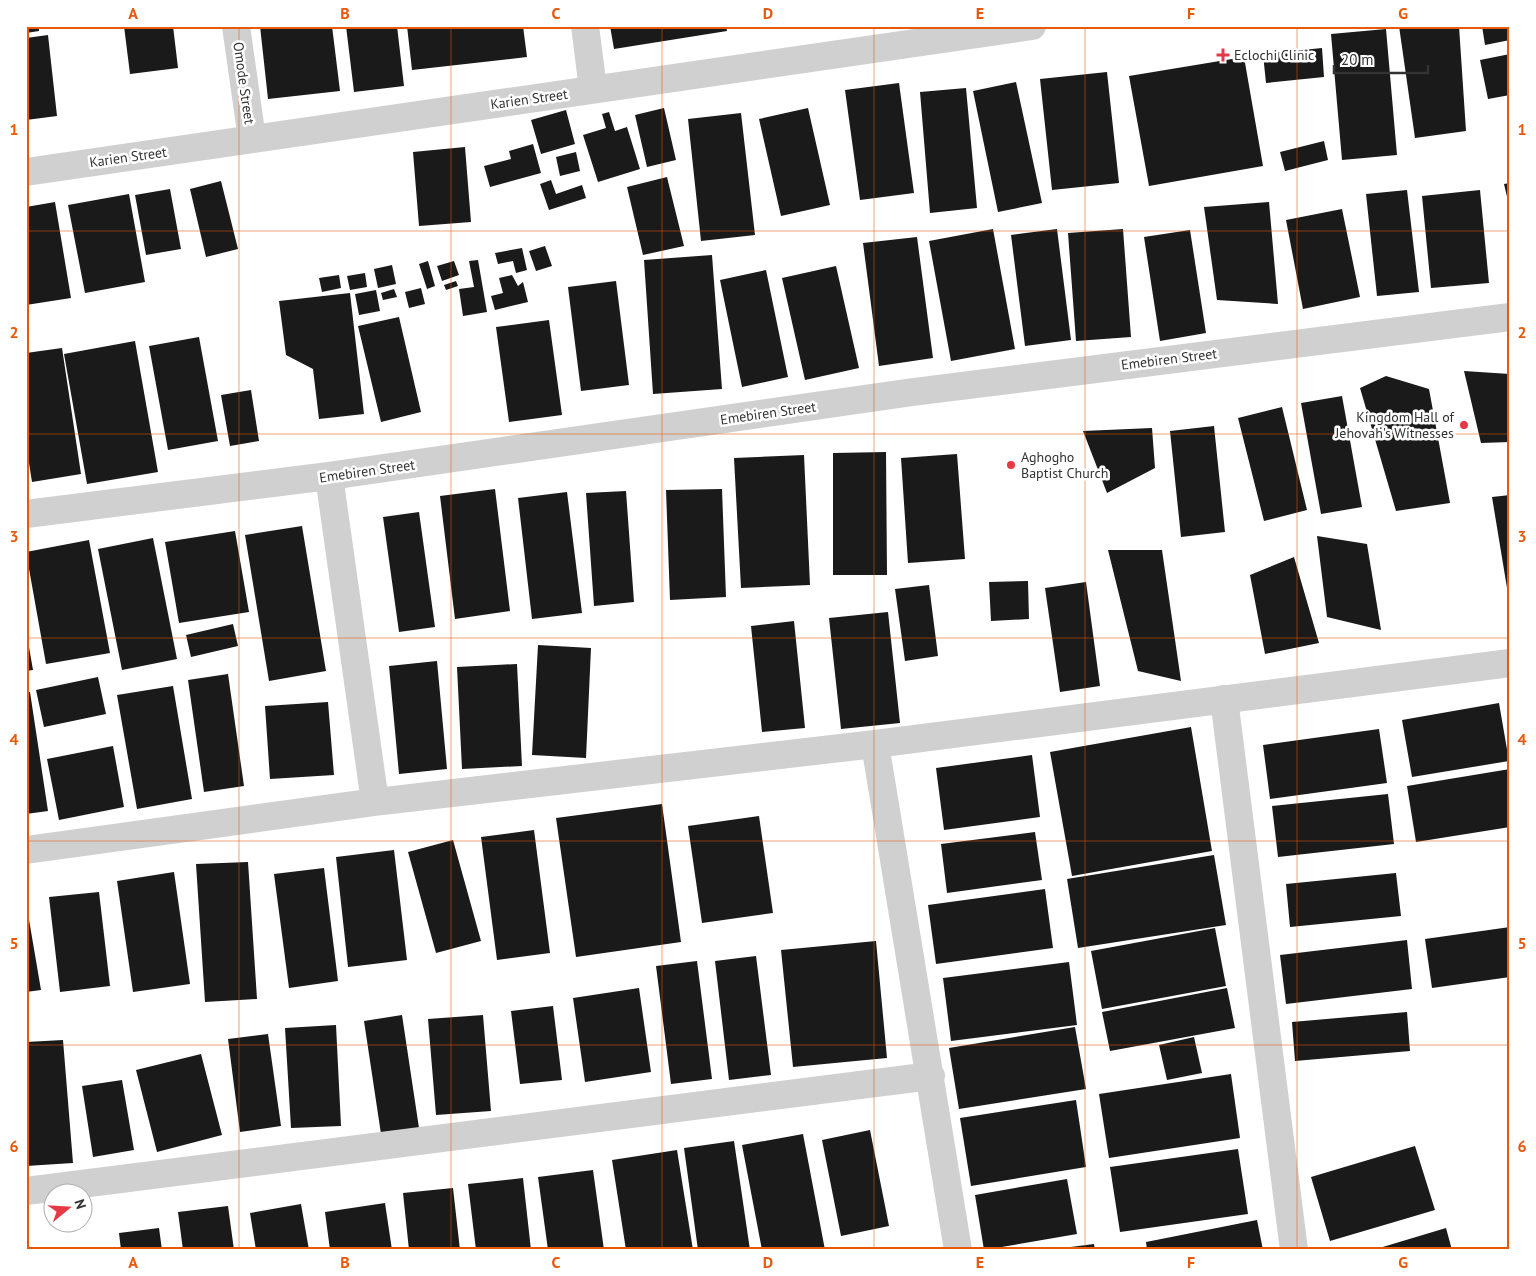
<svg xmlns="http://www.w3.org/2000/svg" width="1536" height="1276" font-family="'PT Sans',sans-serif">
<rect width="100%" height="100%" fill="#fff"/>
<path fill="#1a1a1a" d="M26 26H39V31L26 33Z
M124 26H173L178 68 130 74Z
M260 26H332L340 91 268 99Z
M346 26H397L404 86 354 92Z
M407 26H523L527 57 412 70Z
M610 26H726L727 31 614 49Z
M1399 26H1459L1466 131 1415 138Z
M1482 26H1510V40L1485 45Z
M1386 29 1397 155 1342 160 1331 34Z
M48 35 57 116 26 120V38Z
M1322 48 1324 77 1266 83 1263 54Z
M1510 54V95L1488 99 1480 60Z
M1244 57 1263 166 1149 186 1129 76Z
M1107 72 1119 183 1052 190 1040 79Z
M1016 82 1042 203 998 212 973 91Z
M899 83 914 193 860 200 845 90Z
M966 88 977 208 930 213 920 92Z
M664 108 676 160 647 167 635 115Z
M808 108 830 205 781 216 759 119Z
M566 110 575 144 541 154 531 120Z
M609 112 615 131 627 127 640 169 598 182 583 135 606 128 602 114Z
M741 113 755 235 701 241 688 119Z
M1324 141 1328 160 1285 171 1280 152Z
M533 144 541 173 490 187 484 166 511 159 509 151Z
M465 147 471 222 419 226 413 152Z
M576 152 580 171 560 176 556 157Z
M667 177 684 246 643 255 627 187Z
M551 180 556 194 582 185 586 198 549 210 540 184Z
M221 181 238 249 206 257 190 189Z
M1510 183V205H1509L1504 184Z
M170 189 181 249 146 255 135 195Z
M1407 190 1419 292 1377 296 1366 194Z
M1480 190 1489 283 1431 288 1422 196Z
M129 194 145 282 85 293 68 205Z
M55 202 71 298 26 305V207Z
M1269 202 1278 304 1217 300 1204 207Z
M1342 209 1360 297 1303 309 1286 220Z
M993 229 1015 349 951 361 929 241Z
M1057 229 1071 340 1025 346 1011 235Z
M1123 229 1131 337 1076 341 1068 233Z
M1190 230 1206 333 1160 341 1144 237Z
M917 237 933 358 879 366 863 243Z
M545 246 552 266 536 271 529 251Z
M522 248 527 270 516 273 513 261 498 264 495 253Z
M712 255 722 389 653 394 644 260Z
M478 260 487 312 463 316 459 289 474 287 469 261Z
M428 261 435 286 427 289 419 264Z
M454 261 459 275 442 281 437 266Z
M392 265 396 284 378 288 374 269Z
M836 266 859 368 805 380 782 278Z
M766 270 788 377 742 387 720 280Z
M365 273 367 287 350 290 347 276Z
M339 275 341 288 322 292 319 278Z
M512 275 518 286 523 282 528 302 495 310 491 296 503 293 499 278Z
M456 281 458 286 446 290 444 285Z
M616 281 629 385 581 391 568 287Z
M421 288 425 304 409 308 405 292Z
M394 289 397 297 383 300 381 293Z
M376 290 380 311 359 315 355 294Z
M350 293 364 414 319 419 313 369 286 355 279 301Z
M399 317 421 412 381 422 358 326Z
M549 320 562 415 509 422 496 327Z
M199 337 218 441 168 450 149 346Z
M135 341 158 472 87 484 64 354Z
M62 348 81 474 32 482 26 444V353Z
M1464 371 1510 374V442L1481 443Z
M1386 376 1429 389 1450 503 1396 511 1360 388Z
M251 390 259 441 230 446 221 395Z
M1342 396 1362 507 1321 514 1301 403Z
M1282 407 1307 510 1264 521 1238 418Z
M1214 426 1225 532 1181 537 1170 431Z
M1152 428 1155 468 1107 493 1083 431Z
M886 452 887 575H833V453Z
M957 454 965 559 908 563 901 458Z
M804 455 810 585 741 588 734 458Z
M495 489 510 611 455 619 440 496Z
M722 489 726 597 670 600 666 490Z
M626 491 634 602 594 606 586 493Z
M567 492 582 613 532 619 518 498Z
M1510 495V600H1509L1492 497Z
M419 512 435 627 399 632 383 517Z
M302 526 326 671 269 681 245 535Z
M235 531 249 612 179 623 165 542Z
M1317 536 1367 544 1381 630 1327 617Z
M153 538 177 659 122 670 98 549Z
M89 540 110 653 46 664 26 552Z
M1108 550H1162L1181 681 1138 671Z
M1294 557 1319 643 1265 654 1250 575Z
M1028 581 1029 619 991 621 989 582Z
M1086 582 1100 686 1060 692 1045 588Z
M929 585 938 656 905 661 895 589Z
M888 612 900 723 841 729 829 618Z
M794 621 805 728 762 732 751 626Z
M233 624 238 646 191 657 186 635Z
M26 630 33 670 26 671Z
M538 645 591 648 586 758 532 755Z
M437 661 447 769 399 774 389 666Z
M517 664 522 766 462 769 457 667Z
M228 674 244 786 204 792 188 680Z
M98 677 106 714 44 727 36 690Z
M173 686 192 799 137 809 117 695Z
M26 692H30L48 811 26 814Z
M328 702 334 775 270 779 265 706Z
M1499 703 1509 761 1412 777 1402 720Z
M1191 727 1212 851 1072 876 1050 752Z
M1379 729 1387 783 1270 799 1263 745Z
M113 746 124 807 59 820 47 759Z
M1032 755 1040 817 944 830 936 768Z
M1510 769V827L1416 842 1407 786Z
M1388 794 1394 844 1278 857 1272 806Z
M662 804 681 942 576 957 556 818Z
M759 816 773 913 702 923 688 826Z
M534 830 550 953 497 960 481 837Z
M1035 832 1042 880 947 893 941 844Z
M453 840 481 941 436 953 408 852Z
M394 850 407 960 348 967 336 857Z
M1214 855 1226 925 1078 948 1067 879Z
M248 862 257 999 205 1002 196 864Z
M324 868 338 981 289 988 274 874Z
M174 872 190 984 133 992 117 881Z
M1396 873 1401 916 1290 927 1286 884Z
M1045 889 1053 948 936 964 928 905Z
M99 892 110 986 60 992 49 897Z
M26 902 41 990 26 992Z
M1510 927V977L1432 988 1425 939Z
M1215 928 1226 986 1102 1009 1091 951Z
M1407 940 1412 989 1286 1004 1280 955Z
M876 941 887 1058 793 1067 781 950Z
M756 956 771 1075 729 1080 715 961Z
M697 961 712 1079 671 1084 656 966Z
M1069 962 1077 1025 951 1041 943 978Z
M639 988 651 1072 585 1082 573 998Z
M1227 988 1235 1028 1110 1051 1102 1012Z
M553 1006 562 1080 520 1084 511 1011Z
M1407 1012 1410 1051 1295 1061 1292 1022Z
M402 1015 419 1128 381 1134 364 1021Z
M483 1015 491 1111 436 1115 428 1019Z
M336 1025 341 1126 291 1128 285 1028Z
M1075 1027 1086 1089 959 1109 949 1048Z
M268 1034 281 1126 240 1132 228 1039Z
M1194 1037 1202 1073 1167 1080 1159 1045Z
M63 1040 73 1163 26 1166V1042Z
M201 1054 222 1135 157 1152 136 1070Z
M1231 1074 1240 1138 1109 1158 1099 1094Z
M122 1080 134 1150 93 1157 82 1086Z
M1076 1100 1086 1167 971 1186 960 1118Z
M870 1130 889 1226 841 1236 822 1140Z
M803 1134 825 1250H762L742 1145Z
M734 1141 750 1250H698L684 1148Z
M1415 1146 1435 1210 1330 1241 1311 1177Z
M1238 1149 1248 1214 1120 1232 1110 1167Z
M677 1150 693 1250H626L612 1160Z
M593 1170 604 1250H548L538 1177Z
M523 1178 531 1250H476L468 1184Z
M1067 1179 1077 1234 984 1250 975 1195Z
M453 1188 460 1250H409L403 1193Z
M385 1203 392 1250H330L325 1212Z
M301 1204 309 1250H256L250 1213Z
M228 1206 234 1250H183L178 1212Z
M1257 1220 1263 1250H1147L1146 1242Z
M159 1228 162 1250H121L119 1233Z
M1446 1228 1452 1250H1376V1249Z
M1094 1244 1095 1250H1055V1249Z"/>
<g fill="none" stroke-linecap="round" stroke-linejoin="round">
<path stroke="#d0d0d0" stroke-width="28" d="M236 26 252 139
M585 26 593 89
M26 172 1032 26
M329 476 375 802
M26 514 329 476 913 392 1510 317
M1224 699 1294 1250
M875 744 958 1250
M26 850 375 802 875 744 1510 663
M26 1191 931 1076"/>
</g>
<path fill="none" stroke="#e8590c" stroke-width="1" stroke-opacity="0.55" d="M239 26V1250M451 26V1250M662 26V1250M874 26V1250M1085 26V1250M1297 26V1250M26 231H1510M26 434H1510M26 638H1510M26 841H1510M26 1045H1510"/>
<g fill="#e63946" stroke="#fff" stroke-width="2">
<path d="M1220.5 47.5h5v5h5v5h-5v5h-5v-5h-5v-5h5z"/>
<circle cx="1464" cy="425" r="5"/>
<circle cx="1011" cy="465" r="5"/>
</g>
<g text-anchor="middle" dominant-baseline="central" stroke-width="5" stroke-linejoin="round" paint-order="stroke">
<g font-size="14" fill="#333" stroke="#fff" text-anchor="start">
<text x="1234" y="55">Eclochi Clinic</text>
<text x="1454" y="417" text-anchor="end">Kingdom Hall of<tspan x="1454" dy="16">Jehovah's Witnesses</tspan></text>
<text x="1021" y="457">Aghogho<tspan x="1021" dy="16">Baptist Church</tspan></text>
</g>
<g font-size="14" fill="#333" stroke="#fff">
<text transform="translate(244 83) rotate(82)">Omode Street</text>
<text transform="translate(529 99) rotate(-8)">Karien Street</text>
<text transform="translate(128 157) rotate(-8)">Karien Street</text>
<text transform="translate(1169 359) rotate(-7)">Emebiren Street</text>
<text transform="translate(768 413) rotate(-8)">Emebiren Street</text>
<text transform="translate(367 471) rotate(-8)">Emebiren Street</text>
</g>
</g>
<rect width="1536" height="1276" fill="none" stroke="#ffffff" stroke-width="55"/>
<g transform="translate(68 1208) rotate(72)"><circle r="24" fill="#ffffff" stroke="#adadad"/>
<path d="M0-4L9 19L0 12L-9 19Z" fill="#e63946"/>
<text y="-8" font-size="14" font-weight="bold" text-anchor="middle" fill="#333333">N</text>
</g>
<path d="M1334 65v8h94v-8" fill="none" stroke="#333333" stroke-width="2.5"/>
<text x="1341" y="65" font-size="15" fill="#333333" stroke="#ffffff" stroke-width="4" paint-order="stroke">20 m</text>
<rect x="28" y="28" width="1480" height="1220" fill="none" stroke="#e8590c" stroke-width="2"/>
<g font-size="16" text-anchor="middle" font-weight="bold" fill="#e8590c">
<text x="133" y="19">A</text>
<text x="345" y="19">B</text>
<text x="556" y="19">C</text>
<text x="768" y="19">D</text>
<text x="980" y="19">E</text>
<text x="1191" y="19">F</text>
<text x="1403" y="19">G</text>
<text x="14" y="135">1</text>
<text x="1522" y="135">1</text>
<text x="14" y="338">2</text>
<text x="1522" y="338">2</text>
<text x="14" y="542">3</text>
<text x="1522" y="542">3</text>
<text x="14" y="745">4</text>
<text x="1522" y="745">4</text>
<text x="14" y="949">5</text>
<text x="1522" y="949">5</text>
<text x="14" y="1152">6</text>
<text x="1522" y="1152">6</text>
<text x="133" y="1268">A</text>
<text x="345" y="1268">B</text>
<text x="556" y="1268">C</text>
<text x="768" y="1268">D</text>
<text x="980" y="1268">E</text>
<text x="1191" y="1268">F</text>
<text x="1403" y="1268">G</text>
</g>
</svg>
